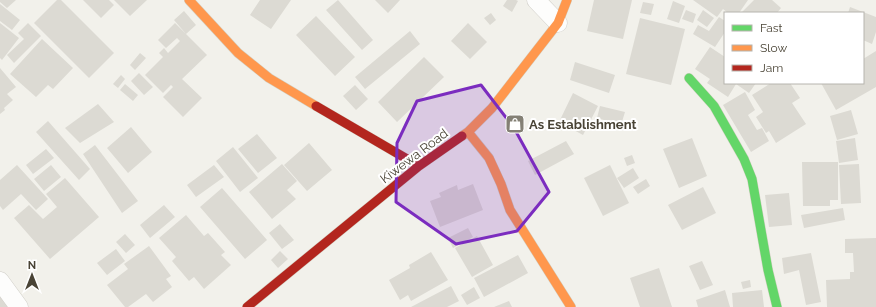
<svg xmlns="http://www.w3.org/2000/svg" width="876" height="307" font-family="Raleway,sans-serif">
<rect width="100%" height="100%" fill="#f2f1eb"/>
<path fill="#dcdad3" d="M0 0H16L7 8 0 2Z
M57 0H61L114 53 89 78 34 23Z
M83 0H109L114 5 101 18Z
M114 0H147L130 16Z
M260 0H291L271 29 250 15Z
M338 0 373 40 362 50 326 10Z
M375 0H400L388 13Z
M507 0H516L518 1 512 12 503 6Z
M594 0H632L623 39 587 31Z
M693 0H748L739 13H728L723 9 717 17Z
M754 0H772L781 8 777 13H743L742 12Z
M673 1 685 6 679 23 667 19Z
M643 2 654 4 651 15 640 13Z
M0 4 20 20 12 30 0 21Z
M850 7 876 17V32L872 44 863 40V13H848Z
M686 10 696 14 693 23 682 19Z
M703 10 714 18 707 27 697 20Z
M184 11 196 25 186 34 174 20Z
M491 13 496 20 490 25 484 18Z
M316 16 355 57 335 76 296 35Z
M719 17 725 21V32L715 47 693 34 698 25 709 31Z
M640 18 685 29 671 85 626 74Z
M0 23 19 38 2 60 0 58Z
M28 23 41 36 14 63 7 55 24 39 18 33Z
M175 23 207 55 182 79 202 98 183 117 163 97 173 87 171 85 163 93 145 75 163 57 159 53 164 48 168 53 180 41 177 38 166 48 158 40Z
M468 23 487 42 470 59 451 41Z
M410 31 420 44 365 89 355 77Z
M42 39 73 68 53 89 48 85 36 97 10 74Z
M710 47 725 57V83H756L749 93 736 84 728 97 707 83 710 79 695 69Z
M876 51V87L836 110 821 83H863V59Z
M140 53 146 58 135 70 130 65Z
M424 57 444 77 397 122 378 102Z
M575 62 615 75 609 93 570 80Z
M0 68 16 87 7 94 13 100 4 108 5 110 0 114Z
M139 73 153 87 144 95 131 81Z
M121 75 125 79 118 88 113 84Z
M771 83H790L800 98 792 103 806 124 776 143 769 131 766 133 756 117 763 112 752 95Z
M125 84 138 95 133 101 120 90Z
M355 85 368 99 356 110 343 96Z
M745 92 755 110 748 115 757 130 762 128 769 141 751 152 723 105Z
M573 93 598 106 583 135 559 122Z
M98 104 114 122 80 143 65 128Z
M600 106 625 112 621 125 597 118Z
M851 110 858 134 837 140 830 116Z
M48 121 90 169 79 180 36 132Z
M131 127 152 152 128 173 107 148Z
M257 134 277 158 258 173 238 149Z
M692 138 707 176 679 188 663 149Z
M855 138 858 160 839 163 836 141Z
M566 141 574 154 535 175 528 161Z
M309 143 332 170 307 191 284 165Z
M95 145 138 201 122 213 83 154Z
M233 147 258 178 240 192 216 161Z
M46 149 54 158 33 174 26 165Z
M632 155 635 163 627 166 624 158Z
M802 162H838V200H830V206H803Z
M282 164 297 181 287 190 296 199 272 219 249 192Z
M859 164 861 203 841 204 839 165Z
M17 165 48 199 36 210 21 194 3 210 0 206V180Z
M51 165 61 177 44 191 34 179Z
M214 165 224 177 196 197 187 185Z
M610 165 629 203 603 216 584 178Z
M633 168 639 178 624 188 617 178Z
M65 178 99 217 50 259 14 218 29 205 43 219 57 207 46 194Z
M646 179 650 186 638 194 633 187Z
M473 184 483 210 440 227 430 201 441 197 439 193 457 185 458 190Z
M703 187 716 213 682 230 668 205Z
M222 188 267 240 245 259 200 207Z
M789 193 792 225 769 227 765 195Z
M164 205 175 217 150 238 140 225Z
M843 208 845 220 804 228 801 215Z
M186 215 204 236 208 233 225 252 221 255 231 265 204 289 194 277 189 281 172 261 176 257 159 238Z
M280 224 294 240 282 249 269 233Z
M468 228 473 237 453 248 448 238Z
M125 234 135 245 126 253 116 242Z
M477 236 493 265 472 277 455 248Z
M876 238V307H827L826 280 850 279V272H854L853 253H845V239Z
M149 246 171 276 166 279 172 287 153 302 146 294 128 307H125L107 285 128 269 124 264Z
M116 249 125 261 107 275 97 263Z
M280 251 288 259 278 268 271 260Z
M431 252 448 280 411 301 408 295 400 300 389 280 410 268 409 265Z
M811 253 821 302 806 305 799 270 784 274 782 258Z
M518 255 528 273 484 297 474 278Z
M702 261 713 285 700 290 689 266Z
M659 268 672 307H640L630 278Z
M750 280 751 287 743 289 741 282Z
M451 286 459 301 447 307H411Z
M474 287 480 298 467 305 461 295Z
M725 290 730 307H698L696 300Z
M762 290 764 307H733L732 293Z
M0 294 12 307H0Z
M509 301 512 307H494Z"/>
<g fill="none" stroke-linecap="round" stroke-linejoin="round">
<g stroke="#d0cec8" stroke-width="19">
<path id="street" d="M536 0 558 23
M0 281 19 307"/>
</g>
<g stroke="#d2cfc1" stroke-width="10">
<path id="fast" d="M689 78 714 106 744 159 752 179 768 270 777 307"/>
</g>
<g stroke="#d2cfc1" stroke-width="10">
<path id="slow" d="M189 0 238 53 269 78 316 106
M468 132 489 158 501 184 510 210 571 307
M462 136 468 132 492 108 558 23 567 0"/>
</g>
<g stroke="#d2cfc1" stroke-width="10">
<path id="jam" d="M316 106 419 166
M247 307 419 166 462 136"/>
</g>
<use href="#street" stroke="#fdfdfc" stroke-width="18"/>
<use href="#fast" stroke="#63d668" stroke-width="9"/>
<use href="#slow" stroke="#ff974d" stroke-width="9"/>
<use href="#jam" stroke="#b3261e" stroke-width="9"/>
</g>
<path fill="#7b2cbf" fill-opacity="0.2" stroke="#7b2cbf" stroke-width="3" stroke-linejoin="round" d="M481 85 514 128 549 192 517 231 456 244 396 202 397 143 417 101Z"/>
<defs>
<g id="shop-square" transform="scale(1)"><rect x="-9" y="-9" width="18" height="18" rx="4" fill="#848075" stroke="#fff"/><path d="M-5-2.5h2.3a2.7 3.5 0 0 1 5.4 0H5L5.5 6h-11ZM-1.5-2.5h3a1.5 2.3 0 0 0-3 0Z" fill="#fff"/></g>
</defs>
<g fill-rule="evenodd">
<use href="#shop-square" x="515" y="124"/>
</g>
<g text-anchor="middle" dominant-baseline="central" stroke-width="4" stroke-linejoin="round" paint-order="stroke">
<g font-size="13" font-weight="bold" fill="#494335" stroke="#fff" text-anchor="start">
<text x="529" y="124">As Establishment</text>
</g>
<g font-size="13" fill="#494335" stroke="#fff">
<text transform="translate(414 156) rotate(-37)">Kiwewa Road</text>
</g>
</g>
<rect x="724" y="12" width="140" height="72" fill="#ffffff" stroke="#b6b4ae"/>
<rect x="732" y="25" width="20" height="6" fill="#63d668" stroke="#b6b4ae"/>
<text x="760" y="32" font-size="12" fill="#494335">Fast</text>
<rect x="732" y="45" width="20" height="6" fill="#ff974d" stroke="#b6b4ae"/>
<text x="760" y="52" font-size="12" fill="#494335">Slow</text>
<rect x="732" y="65" width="20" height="6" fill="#b3261e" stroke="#b6b4ae"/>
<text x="760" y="72" font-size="12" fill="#494335">Jam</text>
<g transform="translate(32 275)" stroke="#ffffff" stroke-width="3" paint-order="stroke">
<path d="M0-3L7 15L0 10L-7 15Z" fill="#494335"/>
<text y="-6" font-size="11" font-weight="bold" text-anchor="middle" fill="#494335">N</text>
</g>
</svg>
